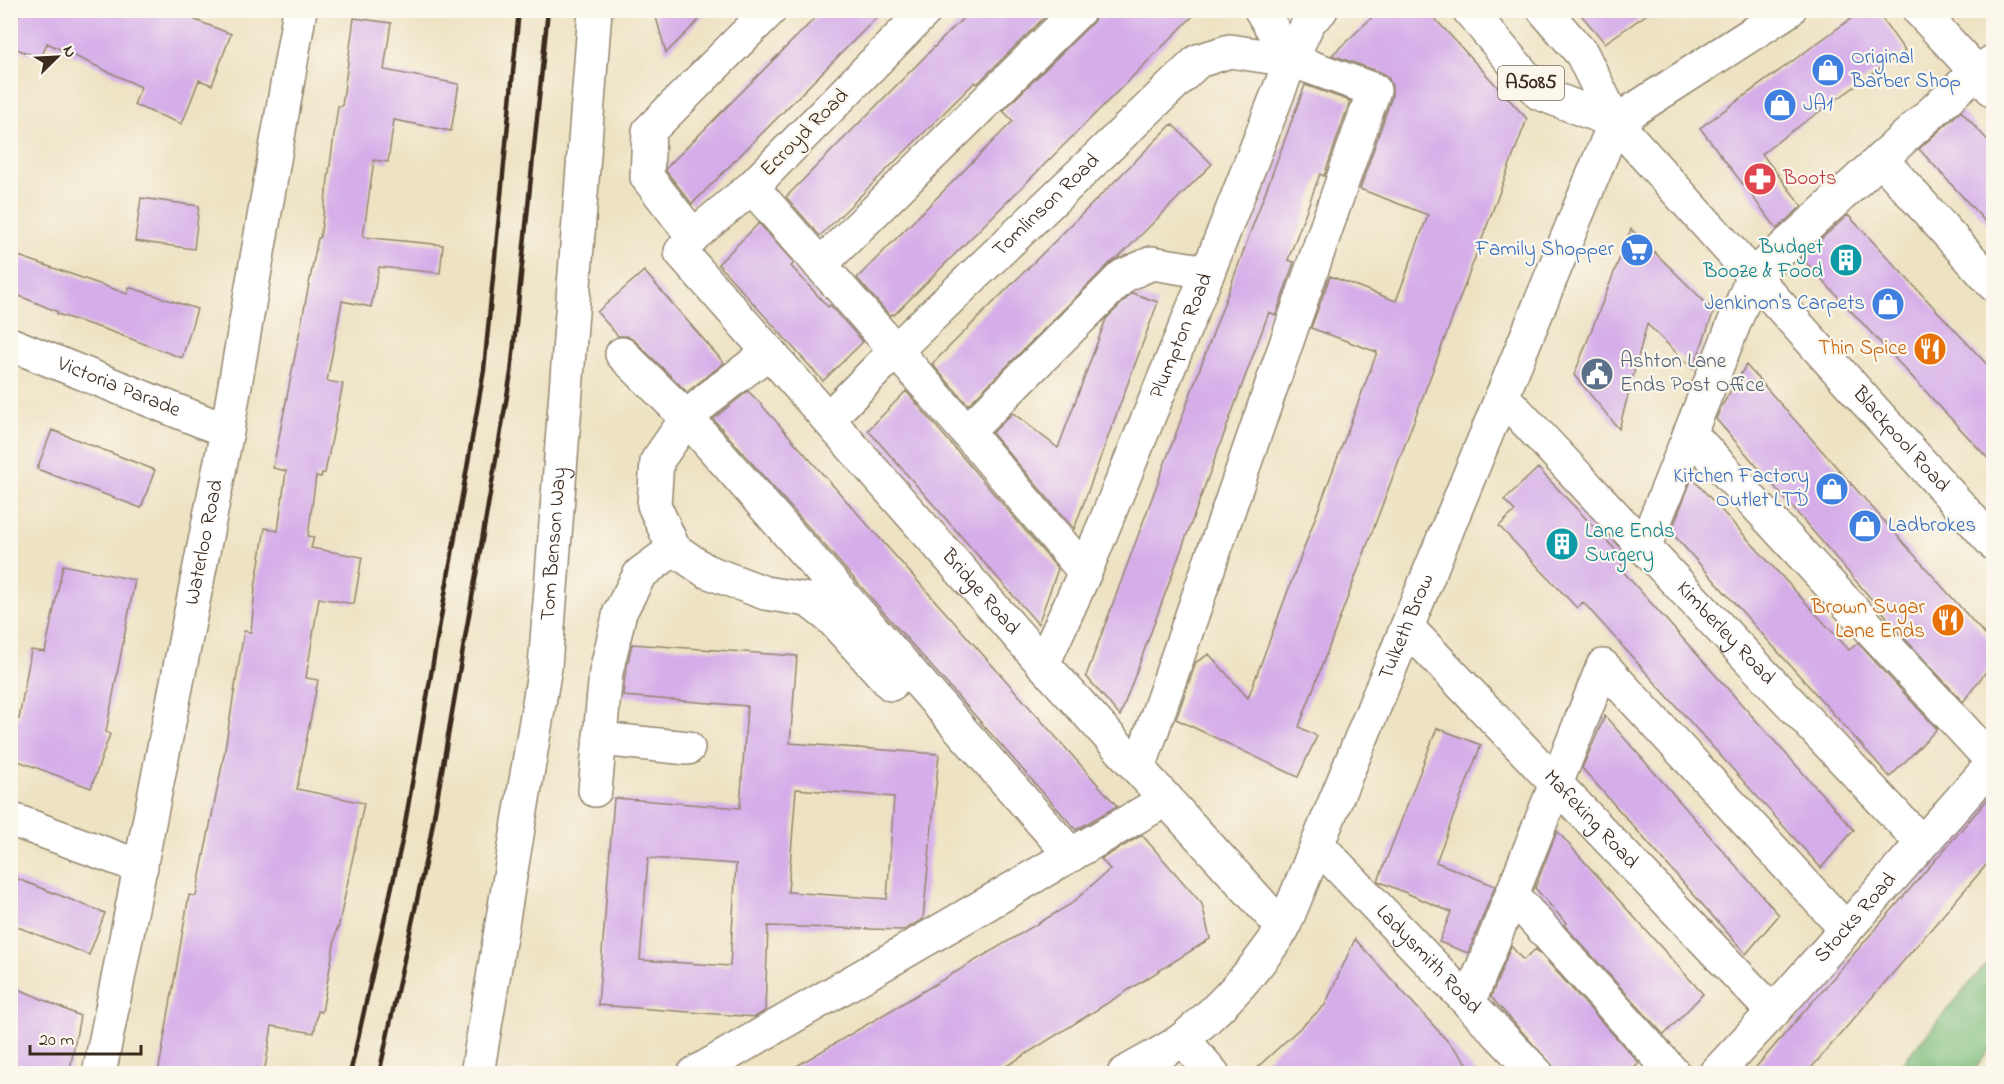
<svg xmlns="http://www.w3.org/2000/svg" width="2004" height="1084" font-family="'Indie Flower',sans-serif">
<rect width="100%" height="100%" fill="#fbf7ec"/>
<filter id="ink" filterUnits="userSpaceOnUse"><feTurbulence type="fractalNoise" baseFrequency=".0167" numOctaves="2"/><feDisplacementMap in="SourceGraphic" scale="12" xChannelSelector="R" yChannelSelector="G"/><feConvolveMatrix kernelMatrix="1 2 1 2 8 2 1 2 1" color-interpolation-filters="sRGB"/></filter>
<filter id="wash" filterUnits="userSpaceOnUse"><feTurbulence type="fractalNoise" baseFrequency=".008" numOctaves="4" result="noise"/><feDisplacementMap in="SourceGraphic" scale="24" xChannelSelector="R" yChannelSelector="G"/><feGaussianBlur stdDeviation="1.35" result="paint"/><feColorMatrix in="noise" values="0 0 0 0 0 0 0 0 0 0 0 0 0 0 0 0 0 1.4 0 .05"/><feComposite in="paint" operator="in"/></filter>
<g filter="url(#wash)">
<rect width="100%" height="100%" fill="#ede2c2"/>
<path fill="#7dbc7c" stroke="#5c734d" stroke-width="1.5" d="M1993 956V1045L1972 1073H1894Z"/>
<g id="blocks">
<path fill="#d5ade9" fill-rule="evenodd" d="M21 10H170L231 34 212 85 199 80 182 124 134 105 141 87 47 43 41 59 10 46V35Z
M654 10H709L666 53Z
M823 10H884L692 204 666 171V168Z
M971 10H1052L977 84 975 82 820 236 786 197Z
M1097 10H1199L894 315 892 314 890 316 857 278 1013 121 1003 111 1092 23 1097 16Z
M1380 10H1427L1527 119 1299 727 1317 736 1298 777 1176 719 1196 662 1209 654 1248 698 1377 352 1311 328 1330 276 1396 301 1428 215 1360 189 1392 96V86L1388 77 1380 72 1332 55Z
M1577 10H1653L1605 43Z
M1863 10H1876L1905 51 1785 136 1762 154 1802 206 1777 229 1700 128Z
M354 18 391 23 384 70 459 84 451 131 394 120 388 162 374 160 363 237 443 245 440 273 379 267 371 307 342 301 327 381 343 384 325 473H322L321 477 316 476 308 536 314 537 311 548 362 557 354 604 319 598 306 678 318 680 297 789 364 803 338 929 337 928 322 1012 318 1011 314 1033 272 1026 264 1074H158L189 895 196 896 224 755 244 631 251 632 255 588 265 528 278 531 286 471 273 468 318 238H320L338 106H342Z
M1305 85 1350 101 1324 176 1320 174 1288 260 1294 262 1276 315 1269 312 1120 716 1086 676Z
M1961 111 1994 147V231L1919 149Z
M1172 124 1212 164 1119 257 1110 263 968 405 932 364Z
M141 198 199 206 194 249 135 241Z
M1848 215 1994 372V465L1801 257Z
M759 223 794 263 791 266 828 307 830 305 863 342 823 381 718 264Z
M1631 229 1714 311 1693 369 1647 324 1619 429 1574 375Z
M10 253 128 294 129 287 197 309 182 358 107 330 57 314 58 312 10 292Z
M644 271 724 363 687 392 635 341 627 336H618L597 312Z
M1132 293 1158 302 1074 529 992 433 1013 413 1058 448 1106 319Z
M1746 365 1994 645V661L1963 702 1886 618 1887 617 1716 419 1721 407Z
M748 391 758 401 1117 806 1076 830 713 419Z
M906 391 1058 569 1038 624 868 430Z
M52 430 155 470 141 508 37 469Z
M1538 468 1626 561 1619 567 1854 830 1821 868 1583 602 1577 608 1499 526 1515 511 1504 500Z
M1692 478 1849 650 1858 643 1937 729 1890 777 1671 532Z
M63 565 135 580 106 732 110 734 91 788 10 758V716L19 719 31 650 45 652Z
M632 644 797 656 790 743 939 754 923 919 904 930 768 926 765 1011 755 1017 598 1005 614 798 740 808 747 706 623 696 625 675ZM796 789 894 797 887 899 788 892ZM648 858 736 864 730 966 640 960Z
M1605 716 1779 915 1746 954 1582 768Z
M1437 728 1481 745 1436 862 1495 886 1468 953 1439 942 1451 912 1378 881Z
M1994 792V856L1806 1074H1750Z
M1557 831 1703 994 1664 1035 1564 925 1566 923 1535 888Z
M1142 835 1202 904 1210 939 994 1074H783L1071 904 1110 869 1101 859Z
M10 876 105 913 89 955 10 924Z
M1355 939 1433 1025 1477 1074H1250L1325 1005Z
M1511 946 1523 960 1536 949 1639 1063 1629 1074H1560L1491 997Z
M10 985 80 1016 69 1074H10Z"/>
</g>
</g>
<g filter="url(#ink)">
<use href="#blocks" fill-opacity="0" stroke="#948670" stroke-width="1.5"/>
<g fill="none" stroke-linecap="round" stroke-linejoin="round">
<g stroke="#948670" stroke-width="36">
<g id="minor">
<path id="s1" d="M926 10 752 187 693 236 681 252 1043 664 1283 928"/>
<path d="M1261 10 1291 60"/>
<path d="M1919 10 1994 91"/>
<path d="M1881 159 1994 285"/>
<path d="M752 187 967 432 1085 572"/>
<path d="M693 236 647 177 649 131 770 10"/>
<path d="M820 265 1079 10"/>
<path id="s2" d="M10 344 227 431"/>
<path d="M769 352 710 397 687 418 657 461 654 505 674 549 706 571 765 593 808 600 831 618 891 684"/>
<path d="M622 354 687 418 1071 855"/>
<path id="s3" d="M1502 396 1922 843"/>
<path id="s4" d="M829 418 896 350 1198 61 1230 51 1291 60 1374 90 1139 768"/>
<path d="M967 432 1123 276 1152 263 1208 272"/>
<path d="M1690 433 1993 762"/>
<path d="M1644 548 1753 276 1976 72 1994 61"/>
<path id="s5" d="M1407 627 1773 1012"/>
<path id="s6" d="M1043 664 1085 572 1208 272 1291 60 1309 21 1321 10"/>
<path d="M600 739 688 748"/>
<path d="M595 790 606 672 620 612 640 574 674 549"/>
<path d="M10 819 141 867"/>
<path id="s7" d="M1318 845 1537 1074"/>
<path d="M1512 895 1674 1074"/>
<path d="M1469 1002 1603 666 1846 929"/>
<path d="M1183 1039 1213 1074"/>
<path id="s8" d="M99 1074 227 431 300 10"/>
<path d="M694 1074 1167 799"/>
<path id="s9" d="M1124 1074C1143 1062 1166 1052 1184 1038 1222 1007 1256 970 1283 928L1615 122"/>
<path id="s10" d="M1715 1074 1773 1012 1994 762"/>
</g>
</g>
<g stroke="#948670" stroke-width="36">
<g id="major">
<path d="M1615 122 1789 10"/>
<path id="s11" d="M477 1074 545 667 595 10"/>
</g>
</g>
<g stroke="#948670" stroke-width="36">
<g id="highway">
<path d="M1469 10 1539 93 1615 122"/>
<path id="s12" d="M1544 10 1582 54 1615 122 1994 544"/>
</g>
</g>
<use href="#minor" stroke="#fff" stroke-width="33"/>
<use href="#major" stroke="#fff" stroke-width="33"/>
<use href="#highway" stroke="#fff" stroke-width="33"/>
<path stroke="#3b2a1e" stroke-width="4.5" d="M350 1074 402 841 484 370 519 10
M379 1074 429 845 511 373 548 10"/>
</g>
</g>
<defs>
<g id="shop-disc" transform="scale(1.725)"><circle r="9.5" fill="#3f7fe0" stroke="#fbf7ec"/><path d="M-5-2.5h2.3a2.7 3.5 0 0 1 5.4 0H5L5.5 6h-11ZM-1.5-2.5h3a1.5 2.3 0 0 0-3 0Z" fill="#fff"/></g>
<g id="pharmacy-disc" transform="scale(1.725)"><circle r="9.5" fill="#e0444e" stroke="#fbf7ec"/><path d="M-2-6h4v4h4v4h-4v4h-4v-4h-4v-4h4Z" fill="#fff"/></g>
<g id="supermarket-disc" transform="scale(1.725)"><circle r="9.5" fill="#3f7fe0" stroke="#fbf7ec"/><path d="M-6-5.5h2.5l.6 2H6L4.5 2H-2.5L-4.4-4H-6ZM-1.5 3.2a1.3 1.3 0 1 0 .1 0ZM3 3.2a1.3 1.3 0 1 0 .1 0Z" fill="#fff"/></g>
<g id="building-disc" transform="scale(1.725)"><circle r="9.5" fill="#0f9aa8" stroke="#fbf7ec"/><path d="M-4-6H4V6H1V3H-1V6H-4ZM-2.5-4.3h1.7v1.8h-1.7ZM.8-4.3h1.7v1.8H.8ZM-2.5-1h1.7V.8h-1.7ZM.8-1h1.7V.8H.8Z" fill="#fff"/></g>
<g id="restaurant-disc" transform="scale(1.725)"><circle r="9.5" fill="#e8710a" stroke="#fbf7ec"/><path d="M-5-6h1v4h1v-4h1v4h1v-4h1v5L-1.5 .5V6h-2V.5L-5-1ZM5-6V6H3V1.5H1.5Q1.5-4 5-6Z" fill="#fff"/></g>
<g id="civic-disc" transform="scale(1.725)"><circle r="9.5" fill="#5c6f8a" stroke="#fbf7ec"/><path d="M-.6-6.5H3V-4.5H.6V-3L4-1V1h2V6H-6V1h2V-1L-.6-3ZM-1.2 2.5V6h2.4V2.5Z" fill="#fff"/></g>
</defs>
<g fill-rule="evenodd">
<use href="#shop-disc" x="1828" y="70"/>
<use href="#shop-disc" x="1780" y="105"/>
<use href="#pharmacy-disc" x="1760" y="179"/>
<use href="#supermarket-disc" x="1637" y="250"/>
<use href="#building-disc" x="1846" y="260"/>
<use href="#shop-disc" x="1888" y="304"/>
<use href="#restaurant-disc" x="1930" y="349"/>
<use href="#civic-disc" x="1597" y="374"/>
<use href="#shop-disc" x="1832" y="489"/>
<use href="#shop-disc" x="1865" y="526"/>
<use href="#building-disc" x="1562" y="544"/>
<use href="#restaurant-disc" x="1948" y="620"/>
</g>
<g text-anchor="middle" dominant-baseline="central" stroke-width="4.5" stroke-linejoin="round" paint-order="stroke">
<rect fill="#fbf7ec" stroke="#75685c" stroke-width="1.5" x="1498" y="66" width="66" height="34" rx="4.5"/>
<g font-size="20" font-weight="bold" fill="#3b2a1e">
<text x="1531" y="83">A5085</text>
</g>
<g font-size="21" fill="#366cbe" stroke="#fbf7ec" text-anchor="start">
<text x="1851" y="58">Original<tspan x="1851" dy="24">Barber Shop</tspan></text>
<text x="1803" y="105">JA1</text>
<text x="1614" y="250" text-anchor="end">Family Shopper</text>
<text x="1865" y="304" text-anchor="end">Jenkinon's Carpets</text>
<text x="1809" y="477" text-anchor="end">Kitchen Factory<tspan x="1809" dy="24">Outlet LTD</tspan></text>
<text x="1888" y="526">Ladbrokes</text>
</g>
<g font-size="21" fill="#3b2a1e" stroke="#fbf7ec">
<text transform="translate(805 133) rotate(-45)">Ecroyd Road</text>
<text stroke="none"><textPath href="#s4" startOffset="304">Tomlinson Road</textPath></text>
<text stroke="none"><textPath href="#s6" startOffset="356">Plumpton Road</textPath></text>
<text stroke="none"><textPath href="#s2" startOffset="117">Victoria Parade</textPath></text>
<text stroke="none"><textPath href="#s12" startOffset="561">Blackpool Road</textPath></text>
<text stroke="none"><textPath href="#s8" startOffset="542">Waterloo Road</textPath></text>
<text stroke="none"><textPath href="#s11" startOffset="536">Tom Benson Way</textPath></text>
<text stroke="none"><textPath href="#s1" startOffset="798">Bridge Road</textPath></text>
<text stroke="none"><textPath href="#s9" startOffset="544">Tulketh Brow</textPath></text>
<text stroke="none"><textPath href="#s3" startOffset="326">Kimberley Road</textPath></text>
<text stroke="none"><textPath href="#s5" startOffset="266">Mafeking Road</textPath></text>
<text stroke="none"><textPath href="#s10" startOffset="210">Stocks Road</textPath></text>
<text stroke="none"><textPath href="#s7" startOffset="159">Ladysmith Road</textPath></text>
</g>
<g font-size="21" fill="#be3a42" stroke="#fbf7ec" text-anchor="start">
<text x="1783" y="179">Boots</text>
</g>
<g font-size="21" fill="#0d838f" stroke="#fbf7ec" text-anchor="end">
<text x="1823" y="248">Budget<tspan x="1823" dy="24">Booze &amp; Food</tspan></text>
<text x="1585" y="532" text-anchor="start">Lane Ends<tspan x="1585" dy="24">Surgery</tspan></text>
</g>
<g font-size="21" fill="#c56008" stroke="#fbf7ec" text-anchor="end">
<text x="1907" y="349">Thin Spice</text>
<text x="1925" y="608">Brown Sugar<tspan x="1925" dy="24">Lane Ends</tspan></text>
</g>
<g font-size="21" fill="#4e5e75" stroke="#fbf7ec" text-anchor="start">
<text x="1620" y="362">Ashton Lane<tspan x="1620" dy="24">Ends Post Office</tspan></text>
</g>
</g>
<rect width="2004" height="1084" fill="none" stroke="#fbf7ec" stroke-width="36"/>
<g transform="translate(57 57) rotate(66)" stroke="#fbf7ec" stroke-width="4.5" paint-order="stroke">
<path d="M0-4.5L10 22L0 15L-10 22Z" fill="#3b2a1e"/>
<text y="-9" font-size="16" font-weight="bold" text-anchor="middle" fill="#3b2a1e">N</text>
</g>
<path d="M30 1045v9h111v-9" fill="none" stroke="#3b2a1e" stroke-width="3"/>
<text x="39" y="1045" font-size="18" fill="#3b2a1e" stroke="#fbf7ec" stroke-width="4.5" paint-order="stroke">20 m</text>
</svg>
